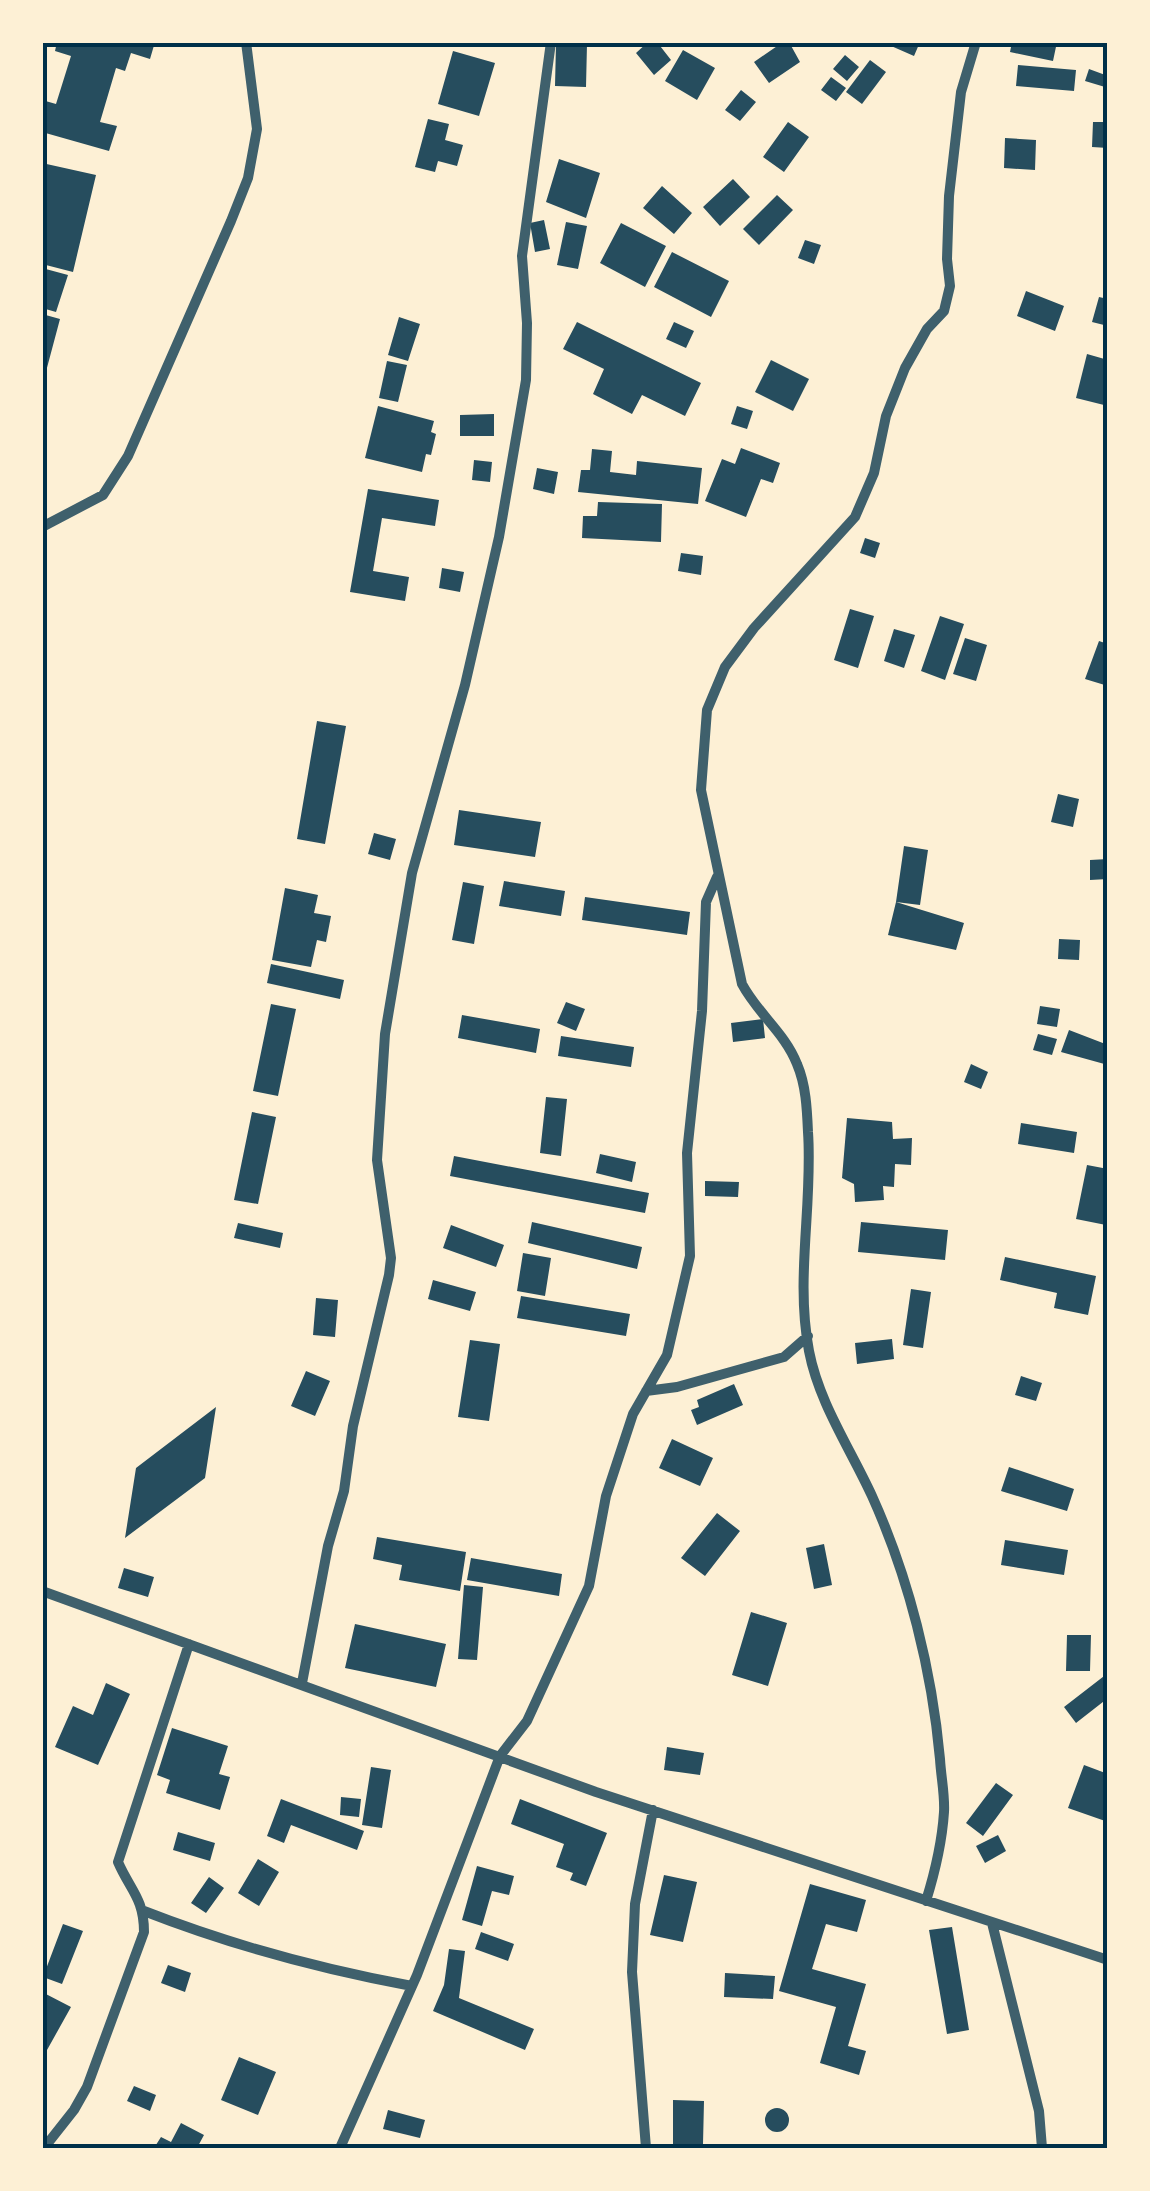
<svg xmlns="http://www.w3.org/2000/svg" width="1150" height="2191" font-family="'Times New Roman',serif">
<rect width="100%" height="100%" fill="#fdf0d5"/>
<path fill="#264d5e" d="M57 42H155L150 59 131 53 125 71 116 68 100 122 117 126 109 151 42 132V100L56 104 71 56 55 51Z
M648 42H657L671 60 654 75 636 53Z
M783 42H789L800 62 769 83 754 62Z
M882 42H920L914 56Z
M1012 42H1057L1053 61 1010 52Z
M556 44H587L586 87 555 86Z
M683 50 715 68 697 100 665 81Z
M453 51 495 63 479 116 438 104Z
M845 55 859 67 847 81 833 69Z
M870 60 886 72 862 104 846 92Z
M1018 65 1076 70 1074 91 1016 86Z
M1089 69 1108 76 1105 87 1085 81Z
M831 77 846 88 836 101 821 90Z
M741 90 756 102 740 121 725 110Z
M428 119 449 124 445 140 463 145 457 166 438 161 435 172 415 167Z
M788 122 809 137 784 172 763 157Z
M1093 122H1108V148L1092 147Z
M1005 138 1036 140 1035 170 1004 168Z
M559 159 600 173 586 218 546 202Z
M42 163 96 175 73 272 42 264 45 191 42 190Z
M733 179 750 197 720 226 703 207Z
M662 186 692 213 674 234 643 208Z
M777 195 793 210 759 245 743 229Z
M544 220 550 249 535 252 530 223Z
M566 222 587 226 578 269 557 265Z
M621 223 666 246 645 287 600 263Z
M805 240 821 245 814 264 798 258Z
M672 252 729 281 711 317 654 287Z
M42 268 68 275 56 312 42 308Z
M1026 291 1064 306 1055 331 1017 316Z
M1099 297 1108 299V326L1092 322Z
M42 314 60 319 44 379H42Z
M399 317 420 324 408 361 388 355Z
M577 322 701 383 685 416 642 395 632 414 593 394 604 369 563 349Z
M674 322 694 331 686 348 666 339Z
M1087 354 1108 360V406L1076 398Z
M771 360 809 379 793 411 755 392Z
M387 361 407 365 398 402 379 398Z
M378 406 434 421 431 432 436 434 431 455 426 454 422 472 365 458Z
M737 406 753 411 747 429 731 424Z
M494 414V436H460V415Z
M741 448 780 463 773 483 761 479 746 517 705 501 722 459 735 464Z
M592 449 612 451 610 472 636 475 637 461 702 468 698 504 578 492 581 470H590Z
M474 460 492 462 490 482 472 480Z
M537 468 558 472 554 494 533 489Z
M368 489 439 500 435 526 382 518 373 571 409 577 405 601 350 592Z
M598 502 662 504 661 542 582 538 583 516H597Z
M865 538 880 543 875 558 860 553Z
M681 553 703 556 701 575 678 571Z
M442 568 464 572 460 592 439 588Z
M850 609 874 616 858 668 834 660Z
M940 616 964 624 945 680 921 671Z
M894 629 915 635 904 668 884 661Z
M965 638 987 645 976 681 953 674Z
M1099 641 1108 644V686L1085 679Z
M317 721 346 726 325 844 297 839Z
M1058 794 1079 799 1073 827 1051 822Z
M459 810 541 822 535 857 454 845Z
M374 833 396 839 390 860 368 854Z
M904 846 928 850 920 905 896 902Z
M1108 859V879L1090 880V860Z
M504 881 565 891 561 916 499 906Z
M463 882 484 886 474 944 452 940Z
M285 888 318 895 314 913 331 916 326 942 317 940 311 967 272 960Z
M585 897 690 912 687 935 582 920Z
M896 902 964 923 956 950 888 935Z
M1059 939 1080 940 1079 960 1058 959Z
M271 964 344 980 340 999 267 983Z
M566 1002 585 1009 576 1031 557 1023Z
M271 1004 296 1009 278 1096 253 1091Z
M1040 1006 1060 1009 1057 1027 1037 1024Z
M462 1015 540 1029 536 1053 458 1038Z
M763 1019 765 1038 733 1042 731 1023Z
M1069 1030 1108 1045V1065L1061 1052Z
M1038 1034 1057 1039 1052 1055 1033 1050Z
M561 1036 634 1047 631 1067 558 1056Z
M971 1064 988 1072 981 1089 964 1082Z
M546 1097 567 1099 561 1156 540 1153Z
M252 1112 276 1117 258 1204 234 1200Z
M847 1118 892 1122 893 1139 912 1138 911 1165 895 1164 894 1187 883 1186 884 1200 855 1202 854 1184 842 1178Z
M1021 1123 1077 1132 1074 1153 1018 1144Z
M600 1154 636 1162 632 1182 596 1173Z
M454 1156 649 1193 645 1213 450 1176Z
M1087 1165 1108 1169 1106 1225 1076 1219Z
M705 1181 739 1182 738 1197 705 1196Z
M532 1222 642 1247 637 1269 528 1243Z
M861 1222 948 1230 945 1260 858 1252Z
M238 1223 283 1233 280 1248 234 1238Z
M451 1225 504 1245 496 1267 443 1248Z
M523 1253 551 1258 545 1296 517 1291Z
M1005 1257 1096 1276 1088 1315 1054 1308 1057 1293 1000 1280Z
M433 1280 476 1292 470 1311 428 1299Z
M911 1289 931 1292 923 1348 903 1345Z
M521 1296 630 1314 626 1336 517 1318Z
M316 1298 338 1300 335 1337 313 1335Z
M892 1339 894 1359 857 1364 855 1343Z
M470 1340 500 1344 489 1421 458 1417Z
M306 1371 330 1381 315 1416 291 1406Z
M1021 1376 1042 1383 1036 1401 1015 1395Z
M734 1384 743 1405 697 1425 691 1410 699 1407 697 1400Z
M216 1407 205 1478 125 1538 136 1468Z
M672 1439 713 1458 700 1486 659 1468Z
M1009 1467 1074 1489 1067 1511 1001 1491Z
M717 1513 740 1531 705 1576 681 1558Z
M377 1537 466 1552 460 1591 399 1580 402 1565 373 1559Z
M1005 1540 1068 1550 1064 1575 1001 1565Z
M824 1544 832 1585 814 1589 806 1548Z
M471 1558 562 1574 559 1596 467 1580Z
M124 1568 154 1577 148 1597 118 1588Z
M464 1585 483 1587 477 1660 458 1659Z
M751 1612 787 1623 768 1686 732 1675Z
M355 1624 446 1644 436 1687 345 1668Z
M1067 1635H1091L1090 1671H1066Z
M1108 1673V1698L1076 1723 1064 1707Z
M106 1683 130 1694 98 1765 55 1747 73 1706 93 1715Z
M172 1728 228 1746 219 1774 230 1777 220 1810 166 1793 170 1780 157 1775Z
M667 1747 704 1753 700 1775 664 1770Z
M1084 1765 1108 1774V1822L1068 1808Z
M371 1767 391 1770 382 1828 362 1825Z
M996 1783 1013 1795 983 1836 966 1823Z
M341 1797 361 1799 359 1817 340 1815Z
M281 1799 364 1831 357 1850 291 1825 284 1843 267 1836Z
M520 1799 607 1833 586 1886 570 1880 573 1873 556 1867 564 1844 511 1824Z
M178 1832 215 1843 210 1861 173 1850Z
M998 1835 1006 1851 985 1863 976 1846Z
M258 1859 279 1872 259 1906 238 1893Z
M477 1866 514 1876 509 1895 492 1891 482 1926 462 1920Z
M664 1875 697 1882 683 1942 650 1935Z
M209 1877 224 1888 206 1913 191 1903Z
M810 1884 866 1900 857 1932 826 1924 812 1969 866 1984 848 2046 866 2051 859 2075 820 2063 836 2007 779 1991Z
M63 1924 83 1931 62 1984 43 1977Z
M952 1927 969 2030 947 2034 929 1930Z
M481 1932 514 1944 508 1961 475 1949Z
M449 1949 465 1951 459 1998 534 2029 525 2050 433 2011 444 1985Z
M168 1965 191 1973 185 1992 161 1983Z
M725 1973 775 1976 773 1999 724 1997Z
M42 1992 71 2007 42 2059Z
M239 2057 276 2072 258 2115 221 2100Z
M134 2086 156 2095 150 2111 127 2101Z
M673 2100 704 2101 703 2144H673Z
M765 2120a12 12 0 1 1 24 0a12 12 0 1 1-24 0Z
M388 2110 425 2120 420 2138 383 2129Z
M181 2123 204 2135 197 2148H154L161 2137 171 2142Z"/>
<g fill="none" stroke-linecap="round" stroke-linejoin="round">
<path stroke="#3f606c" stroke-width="10" d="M42 527 103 495 128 456 231 221 248 178 257 129 246 42
M646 1391 677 1387 784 1357 808 1336
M42 1591 596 1792 1108 1960
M302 1683 328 1546 344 1491 353 1426 389 1275 391 1258 377 1160 385 1034 412 873 465 685 499 537 526 380 527 323 522 256 551 42
M926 1901C935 1872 942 1843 944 1812 945 1795 941 1777 940 1759 932 1671 909 1578 872 1496 850 1448 819 1403 809 1351 795 1278 813 1205 808 1132 807 1109 806 1085 797 1064 785 1033 758 1014 742 984L701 790 707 710 725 667 754 628 855 517 874 473 886 416 905 368 927 329 944 311 950 286 947 259 949 196 961 92 976 42
M144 1911C231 1945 320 1969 412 1986
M992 1923 1039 2111 1042 2148
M44 2148 74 2110 87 2087 144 1932C144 1898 130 1890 118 1862L189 1644
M340 2148 417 1975 500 1756 527 1721 589 1586 606 1496 633 1414 667 1355 690 1256 687 1153 702 1011 706 902 717 877
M646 2148 632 1972 635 1904 653 1810"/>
</g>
<rect width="1150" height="2191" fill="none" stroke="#fdf0d5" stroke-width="90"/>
<rect x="45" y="45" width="1060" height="2101" fill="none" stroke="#003049" stroke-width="4"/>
</svg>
